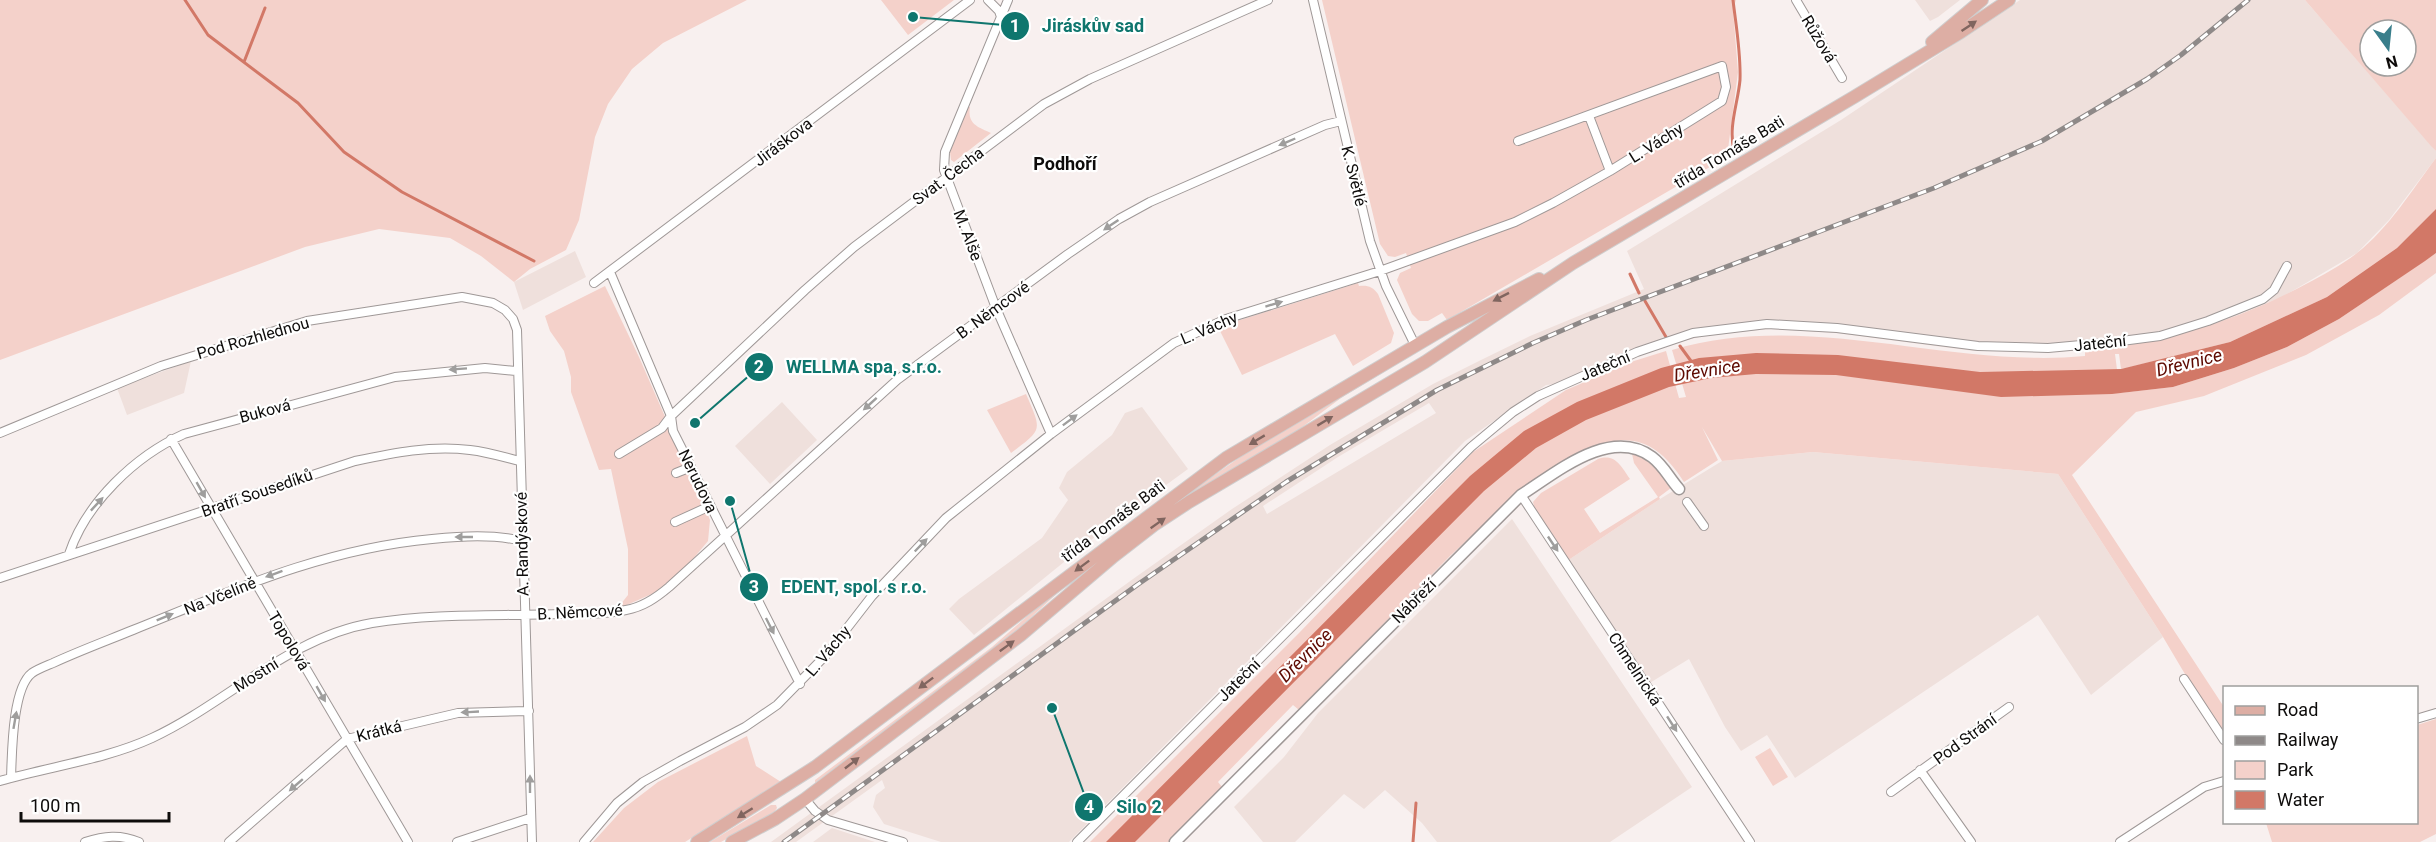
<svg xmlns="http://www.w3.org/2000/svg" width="2436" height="842" font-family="Roboto,sans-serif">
<rect width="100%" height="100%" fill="#f8f0ef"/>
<path fill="#efe0dc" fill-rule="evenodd" d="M1915 0H1960L1938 17 1930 21Z
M2020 0H2305L2436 151V158L2389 220 2357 253 2282 297 2202 329 2164 339 2130 347 2085 351H1974L1836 333 1770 329 1707 335 1623 356 1555 384 1546 385 1465 441 1069 842H941L884 824 873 807 876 795 885 788 882 780 796 842H771L1133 579 1232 509 1330 445 1433 384 1481 360 1530 336 1644 289 1627 251 1841 120ZM1429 403 1436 413 1267 514 1263 506 1338 457Z
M575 251 586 277 523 310 514 282Z
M191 361 184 393 127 415 117 388Z
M782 402 817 440 770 484 735 446Z
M1142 407 1188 469 1096 536 974 635 949 609 959 599 1042 538 1068 500 1059 488 1067 472 1112 435 1125 413Z
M1813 452 2058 474 2163 637 2091 695 2038 615 1795 778 1767 735 1741 751 1725 727 1689 659 1648 684 1567 561 1660 499 1722 461Z
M1512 519 1692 787 1610 842H1437L1422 823 1385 790 1364 809 1344 794 1295 842H1263L1234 807 1284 757 1318 713Z
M832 828 875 842H813Z"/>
<path fill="#f4d1ca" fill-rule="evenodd" d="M0 0H747L663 43 632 69 608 104 595 137 579 220 566 250 530 269 514 282 481 256 450 238 379 229 305 247 0 360Z
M881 0H954L908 35Z
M1322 0H1736L1733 9 1738 72 1727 157 1447 320 1442 313 1428 321H1419L1412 314 1397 280 1400 273 1411 268 1406 253 1395 257 1388 256 1380 244Z
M2305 0H2436V151L2431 146ZM2370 30H2406V66H2370Z
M968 107H970C967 124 978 127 991 133L954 162 951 160 950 152Z
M2436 158V209L2397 248 2327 297 2230 342 2126 368 2121 369 2119 354H2115L2120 393 2173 387 2234 368 2287 347 2339 319 2436 253V273L2379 315 2306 355 2204 396 2136 412 2072 475 2224 707V740L2163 637 2058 474 1813 452 1722 461 1702 427 1718 460 1684 482C1658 442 1631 429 1585 451L1514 497 1450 556 1299 710 1293 705 1218 782 1223 788 1169 842H1090L1300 632 1473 452 1566 390 1634 361 1666 351 1679 398 1686 397 1672 350C1807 309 1948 369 2085 356V351C2164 343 2237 321 2306 284 2323 275 2342 265 2357 253 2389 228 2412 190 2436 158Z
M1358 283 1359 286C1368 285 1373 287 1378 294L1394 333 1391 343 1353 366 1335 334 1242 375 1218 327Z
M605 286 639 357 710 520 708 541 683 571 654 593 620 608V605L628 595V549L611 469 599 470 571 392V377L564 351 550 331 545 316Z
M1402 361 1341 398 1301 428 1170 506 1249 451Z
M1026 394C1042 431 1043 429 1011 453L987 410Z
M1632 454C1650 459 1661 473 1671 488L1659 497 1660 499 1567 561 1536 513 1533 502 1541 493 1598 459C1615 453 1621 466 1630 479L1584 509 1600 533 1658 497 1634 463Z
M1063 588 1012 635 815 783V780L992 647 1048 598Z
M2436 719V834L2420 842H2272L2266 823 2416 822 2417 725Z
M747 736 756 766 781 782 685 842H593L624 808 658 782Z
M1770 748 1788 777 1773 786 1755 757Z
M771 805H776L777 808 774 812 721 842H710Z"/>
<path fill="#d27867" d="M2436 209V253L2425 261 2339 319 2287 347 2234 368 2173 387 2112 394 2001 397 1836 375 1756 374 1711 378 1669 387 1586 420 1536 448 1484 491 1135 842H1106L1470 476 1524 431 1577 402 1661 368 1699 358 1756 353 1838 355 1980 372 2121 369 2230 342 2327 297 2397 248Z"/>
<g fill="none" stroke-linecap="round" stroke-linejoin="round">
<path stroke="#d27867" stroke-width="3" d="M185 0 208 35 298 103 344 152 402 192 534 261
M1733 0C1736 26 1741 53 1740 80 1738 103 1728 127 1734 150
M244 62 265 8
M1630 274 1639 293
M1645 301 1666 337
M1680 346 1691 361
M1413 842 1416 803"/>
<g stroke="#9f9897" stroke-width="10">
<path id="minor" d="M988 0 999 11 1001 17
M1008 0 945 152 944 170 996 308 1051 434
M1313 0 1370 241 1386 286 1415 345
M1796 0 1842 78
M1589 116 1610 171
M610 272 671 416 673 431 800 684
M594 283 970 0
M0 433 161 366 307 321 462 297 493 303 505 310 513 319 517 330 532 842
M171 439 408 842
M619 454 662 428 671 416 805 290 854 247 1044 104 1090 79 1268 0
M676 473 691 467
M1521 495 1750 842
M1687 502 1704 526
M675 522 710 506
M69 554C86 503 135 456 184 434L395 377 485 368 516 371
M0 578 355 461C393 453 431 445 470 450 487 452 504 457 520 461
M2184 679 2224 740
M2416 719 2436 713
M1920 770 1971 842
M11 778C12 754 12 688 32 673 38 669 46 666 53 663 79 651 106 641 133 630 233 590 323 549 432 539 462 536 493 534 522 541
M0 781C51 766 104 760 152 738 227 703 289 637 372 623 434 613 496 616 558 614 580 613 604 615 626 610 643 607 656 598 669 587L897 380 1068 254 1119 219 1150 202 1325 125 1341 121
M1891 792 2009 707
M805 799 815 811 828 820 903 842
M85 842C104 836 120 834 139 842
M229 842 347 739 458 713 529 711
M457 842 530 818
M584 842 617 803 643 782 680 761 745 727 777 705 827 654 872 596 946 518 1051 434 1174 343 1226 319 1380 271 1515 222 1553 203 1610 171 1722 101 1726 87 1722 66 1518 141
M1077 842 1471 447 1513 412 1538 396 1637 352 1693 333 1767 324 1837 328 1978 346 2048 348 2114 342 2160 336 2208 321 2263 299 2274 290 2287 266
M2120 842 2204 787 2224 781"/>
</g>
<g stroke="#9f9897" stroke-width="13">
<path id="tertiary" d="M1175 842 1521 495C1556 473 1610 426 1652 457 1664 466 1669 478 1679 489"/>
</g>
<g stroke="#cfcece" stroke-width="14">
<path id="primary" d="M1932 42 1982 0
M697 842 815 767 1226 458 1447 327 1539 279
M732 842 775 819 805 799 1021 635 1114 556 1154 525 1189 502 1425 362 1573 263 1854 97 1961 32 2009 0"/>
</g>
<use href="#minor" stroke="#fff" stroke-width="8"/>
<use href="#tertiary" stroke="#fff" stroke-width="10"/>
<use href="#primary" stroke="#ddaea4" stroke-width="12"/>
<g stroke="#8e8988" stroke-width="5">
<path id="rail" d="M784 842 1137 585 1286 482 1437 390 1533 343 1586 320 1934 188 2042 141 2147 79 2181 55 2248 0"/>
</g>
<use href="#rail" stroke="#fff" stroke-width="3" stroke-dasharray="9" stroke-linecap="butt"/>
</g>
<defs><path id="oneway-solid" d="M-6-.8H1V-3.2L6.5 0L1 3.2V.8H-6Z" transform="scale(1.5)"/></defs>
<g fill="#80655f">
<use href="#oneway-solid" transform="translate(1969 26) rotate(-34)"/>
<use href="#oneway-solid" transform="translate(1501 297) rotate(153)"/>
<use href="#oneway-solid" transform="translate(1325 421) rotate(-31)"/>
<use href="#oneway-solid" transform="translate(1257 440) rotate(149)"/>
<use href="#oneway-solid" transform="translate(1158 523) rotate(-35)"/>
<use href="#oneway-solid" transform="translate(1082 566) rotate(143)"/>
<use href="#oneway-solid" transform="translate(1007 646) rotate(-36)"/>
<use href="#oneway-solid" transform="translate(926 683) rotate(143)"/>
<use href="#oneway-solid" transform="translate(852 763) rotate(-38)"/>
<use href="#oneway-solid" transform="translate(745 813) rotate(148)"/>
</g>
<g fill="#9f9e9d">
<use href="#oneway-solid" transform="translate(1287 142) rotate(157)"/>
<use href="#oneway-solid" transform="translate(1111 225) rotate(146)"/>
<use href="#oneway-solid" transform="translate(1274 304) rotate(-17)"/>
<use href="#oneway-solid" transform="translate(458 369) rotate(176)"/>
<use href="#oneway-solid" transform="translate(870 404) rotate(138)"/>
<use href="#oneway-solid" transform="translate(1070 420) rotate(-37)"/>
<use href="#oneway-solid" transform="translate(201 490) rotate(60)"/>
<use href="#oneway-solid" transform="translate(97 504) rotate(-47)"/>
<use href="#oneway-solid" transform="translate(464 537) rotate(180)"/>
<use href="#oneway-solid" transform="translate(1553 544) rotate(56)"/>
<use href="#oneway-solid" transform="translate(921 545) rotate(-46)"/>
<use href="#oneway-solid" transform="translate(274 574) rotate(160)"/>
<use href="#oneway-solid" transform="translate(165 617) rotate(-22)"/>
<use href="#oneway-solid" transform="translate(770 626) rotate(63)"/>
<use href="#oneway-solid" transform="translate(321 694) rotate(60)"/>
<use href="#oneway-solid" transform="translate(470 712) rotate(177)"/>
<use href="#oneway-solid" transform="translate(15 720) rotate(-80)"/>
<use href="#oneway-solid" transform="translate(1672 724) rotate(57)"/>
<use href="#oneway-solid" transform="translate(530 784) rotate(-90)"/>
<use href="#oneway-solid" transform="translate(296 785) rotate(139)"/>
</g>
<g text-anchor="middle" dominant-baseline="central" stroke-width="4.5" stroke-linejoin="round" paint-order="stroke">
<g font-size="16" fill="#0e0c0b" stroke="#fff">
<text transform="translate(1819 39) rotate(59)">Růžová</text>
<text transform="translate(783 142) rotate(-37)">Jiráskova</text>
<text transform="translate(1656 143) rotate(-32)">L. Váchy</text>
<text transform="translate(1729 152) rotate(-31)">třída Tomáše Bati</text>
<text transform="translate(948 176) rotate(-37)">Svat. Čecha</text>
<text transform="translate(1354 176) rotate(76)">K. Světlé</text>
<text transform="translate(968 235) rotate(69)">M. Alše</text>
<text transform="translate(993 310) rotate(-36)">B. Němcové</text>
<text transform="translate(1209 328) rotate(-23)">L. Váchy</text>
<text transform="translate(253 338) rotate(-16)">Pod Rozhlednou</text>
<text transform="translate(2100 343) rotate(-6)">Jateční</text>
<text transform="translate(1605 366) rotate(-23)">Jateční</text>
<text transform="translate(265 411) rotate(-15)">Buková</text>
<text transform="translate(698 481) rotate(64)">Nerudova</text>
<text transform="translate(257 493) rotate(-19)">Bratří Sousedíků</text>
<text transform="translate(1113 521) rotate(-37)">třída Tomáše Bati</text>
<text transform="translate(522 544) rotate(-91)">A. Randýskové</text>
<text transform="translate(220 596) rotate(-22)">Na Včelíně</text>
<text transform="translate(1414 601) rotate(-45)">Nábřeží</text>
<text transform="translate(580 612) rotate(-3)">B. Němcové</text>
<text transform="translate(289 641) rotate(59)">Topolová</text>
<text transform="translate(828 651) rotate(-50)">L. Váchy</text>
<text transform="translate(1635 669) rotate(57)">Chmelnická</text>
<text transform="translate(256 675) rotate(-32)">Mostní</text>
<text transform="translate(1239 680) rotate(-45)">Jateční</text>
<text transform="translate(379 731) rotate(-14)">Krátká</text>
<text transform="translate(1965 739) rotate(-36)">Pod Strání</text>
</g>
<g font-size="18" font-weight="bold" fill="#0e0c0b" stroke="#fff">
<text x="1065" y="163">Podhoří</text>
</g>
<g font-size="18" font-style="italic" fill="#5d0900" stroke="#fff">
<text transform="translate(2189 362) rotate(-14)">Dřevnice</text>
<text transform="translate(1707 370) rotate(-9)">Dřevnice</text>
<text transform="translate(1305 655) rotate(-45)">Dřevnice</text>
</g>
</g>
<path fill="none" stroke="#0f766e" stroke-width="2" d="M913 17L1015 26M695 423L759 367M730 501L754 587M1052 708L1089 807"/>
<g fill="#0f766e" stroke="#fff" stroke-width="2">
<circle cx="913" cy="17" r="6"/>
<circle cx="695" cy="423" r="6"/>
<circle cx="730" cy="501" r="6"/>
<circle cx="1052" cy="708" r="6"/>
<circle cx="1015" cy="26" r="15"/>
<circle cx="759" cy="367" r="15"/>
<circle cx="754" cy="587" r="15"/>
<circle cx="1089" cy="807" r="15"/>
</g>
<g font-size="18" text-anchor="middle" font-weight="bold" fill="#fff">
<text x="1015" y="32">1</text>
<text x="759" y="373">2</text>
<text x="754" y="593">3</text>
<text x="1089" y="813">4</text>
</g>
<g font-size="18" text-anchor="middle" font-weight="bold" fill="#0f766e" stroke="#fff" stroke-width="4.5" stroke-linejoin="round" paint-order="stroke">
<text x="1093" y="32">Jiráskův sad</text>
<text x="864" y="373">WELLMA spa, s.r.o.</text>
<text x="854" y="593">EDENT, spol. s r.o.</text>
<text x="1139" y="813">Silo 2</text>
</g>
<rect x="2223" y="686" width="195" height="138" fill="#ffffff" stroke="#9f9e9d" stroke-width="1.5"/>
<rect x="2235" y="706" width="30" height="9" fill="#ddaea4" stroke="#9f9e9d" stroke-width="1.5"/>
<text x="2277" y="716" font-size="18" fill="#0e0c0b">Road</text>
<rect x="2235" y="736" width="30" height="9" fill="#8e8988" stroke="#9f9e9d" stroke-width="1.5"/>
<text x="2277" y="746" font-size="18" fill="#0e0c0b">Railway</text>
<rect x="2235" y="761" width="30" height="18" fill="#f4d1ca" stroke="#9f9e9d" stroke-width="1.5"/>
<text x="2277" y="776" font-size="18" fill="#0e0c0b">Park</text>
<rect x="2235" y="791" width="30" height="18" fill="#d27867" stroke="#9f9e9d" stroke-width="1.5"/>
<text x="2277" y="806" font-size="18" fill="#0e0c0b">Water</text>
<g transform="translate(2388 48) rotate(165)"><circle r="28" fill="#ffffff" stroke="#9f9e9d" stroke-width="1.5"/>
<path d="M0-4.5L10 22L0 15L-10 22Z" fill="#397e8b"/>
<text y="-9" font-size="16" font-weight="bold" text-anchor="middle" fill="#0e0c0b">N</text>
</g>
<path d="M21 812v9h148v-9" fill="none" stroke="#0e0c0b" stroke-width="3"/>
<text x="30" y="812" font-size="18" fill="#0e0c0b" stroke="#ffffff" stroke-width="4.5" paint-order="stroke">100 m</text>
</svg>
